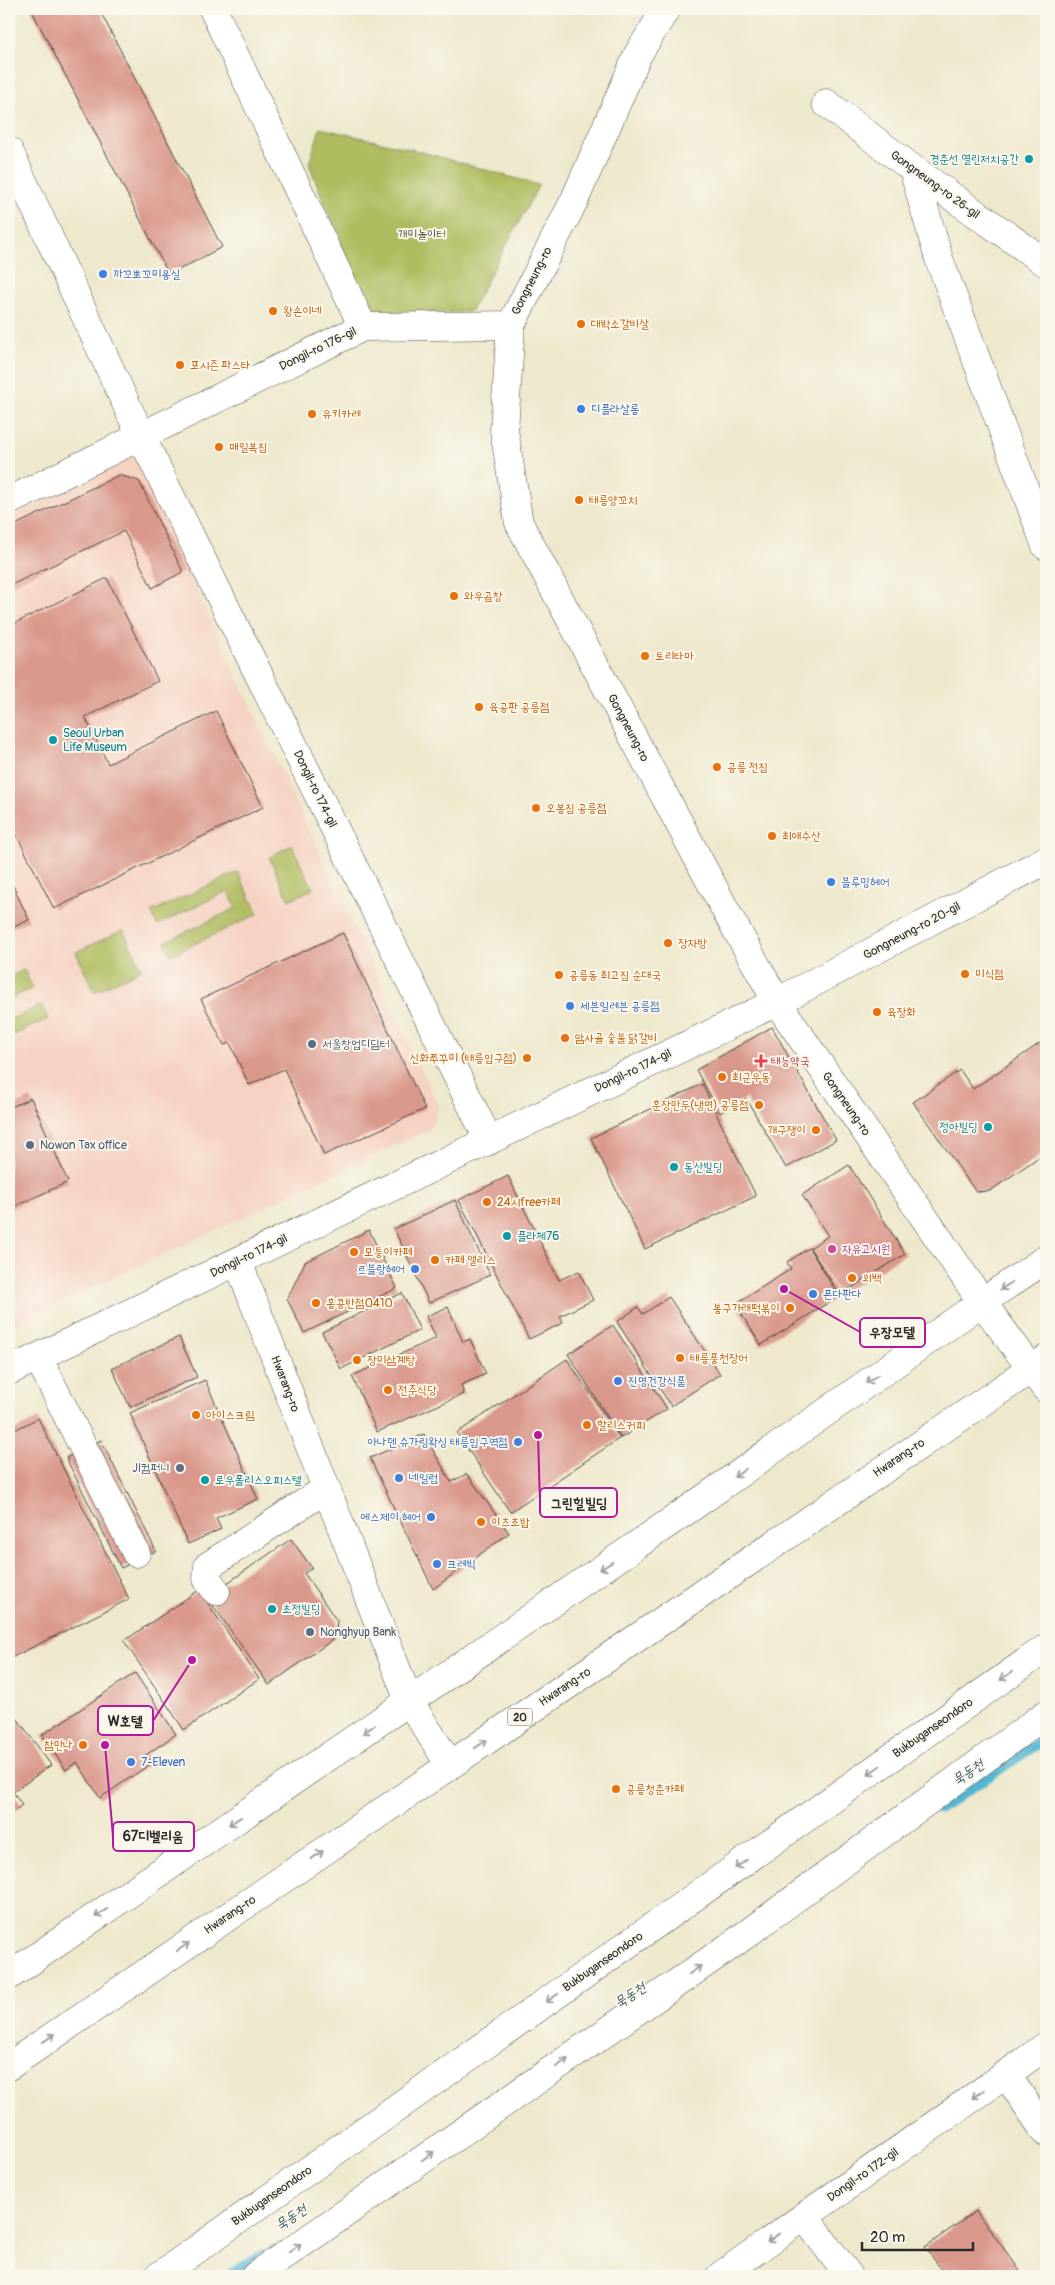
<svg xmlns="http://www.w3.org/2000/svg" width="1055" height="2285" font-family="Pangolin,'Poor Story',sans-serif">
<rect width="100%" height="100%" fill="#fbf7ec"/>
<filter id="ink" filterUnits="userSpaceOnUse"><feTurbulence type="fractalNoise" baseFrequency=".02" numOctaves="2"/><feDisplacementMap in="SourceGraphic" scale="10" xChannelSelector="R" yChannelSelector="G"/><feConvolveMatrix kernelMatrix="1 2 1 2 8 2 1 2 1" color-interpolation-filters="sRGB"/></filter>
<filter id="wash" filterUnits="userSpaceOnUse"><feTurbulence type="fractalNoise" baseFrequency=".0096" numOctaves="4" result="noise"/><feDisplacementMap in="SourceGraphic" scale="20" xChannelSelector="R" yChannelSelector="G"/><feGaussianBlur stdDeviation="1.12" result="paint"/><feColorMatrix in="noise" values="0 0 0 0 0 0 0 0 0 0 0 0 0 0 0 0 0 1.4 0 .05"/><feComposite in="paint" operator="in"/></filter>
<g filter="url(#wash)">
<rect width="100%" height="100%" fill="#eee8cc"/>
<path fill="#f5d2c2" d="M134 456 439 1108 430 1129 9 1327V518Z"/>
<path fill="#aebc5f" stroke="#6c7445" d="M320 128 411 149 539 185 470 312 368 313 309 164Z
M292 845 313 889 289 900 269 857Z
M238 872 258 914 171 955 165 942 236 908 228 891 157 925 151 912Z
M123 930 142 969 94 992 76 952Z
M24 970 33 988 9 999V977Z
M42 1005 48 1019 9 1037V1020Z"/>
<g fill="none" stroke-linecap="round" stroke-linejoin="round">
<path stroke="#52b6d1" stroke-width="11" d="M939 1809 1046 1738
M229 2276 262 2255"/>
</g>
<g id="blocks">
<path fill="#da988c" d="M31 9H99L222 247 169 275Z
M119 475 139 481 183 572 152 588 124 531 9 586V528Z
M107 578 158 681 85 717 108 764 216 711 263 807 54 909 9 820V626Z
M9 877 29 920 9 929Z
M343 933 425 1109 324 1155 284 1069 249 1085 230 1043 224 1045 201 999Z
M772 1027 836 1140 786 1168 746 1098 720 1113 696 1070Z
M1046 1039V1152L990 1191 976 1192 913 1102 960 1070 973 1089Z
M702 1084 756 1196 645 1249 591 1138Z
M31 1098 68 1182 9 1209V1108Z
M849 1165 905 1254 840 1295 810 1248 828 1236 802 1195Z
M508 1176 559 1280 579 1271 593 1300 560 1316 563 1323 529 1339 459 1200Z
M455 1200 490 1275 429 1303 394 1229Z
M369 1230 397 1288 304 1333 287 1299 305 1262Z
M809 1248 839 1296 761 1345 735 1304 791 1269 787 1262Z
M402 1293 420 1330 341 1369 322 1332Z
M669 1297 720 1374 671 1406 617 1322 638 1307 643 1314Z
M448 1307 463 1342 470 1339 486 1374 461 1385 464 1394 377 1432 352 1376 436 1338 426 1316Z
M613 1325 667 1409 621 1438 568 1354Z
M179 1337 197 1377 130 1407 112 1368Z
M567 1359 620 1438 510 1512 457 1433Z
M205 1380 258 1499 216 1518 221 1529 188 1544 130 1413Z
M38 1418 129 1599 9 1659V1433Z
M424 1434 451 1482 467 1474 509 1533 433 1589 370 1458Z
M101 1440 156 1551 121 1568 66 1458Z
M291 1539 312 1568 304 1573 337 1621 335 1638 269 1685 207 1597Z
M199 1590 259 1679 184 1730 124 1641Z
M135 1673 176 1734 146 1755 152 1763 100 1798 77 1762 66 1770 42 1735Z
M9 1707 51 1765 13 1792 22 1805 9 1815Z
M976 2211 1024 2276H946L925 2247Z"/>
</g>
</g>
<g filter="url(#ink)">
<use href="#blocks" fill-opacity="0" stroke="#484743" stroke-width="1"/>
<g fill="none" stroke-linecap="round" stroke-linejoin="round">
<g stroke="#484743" stroke-width="29">
<path id="minor" d="M213 9 363 327
M666 9 638 54 575 199 511 325 504 430 519 523 727 913 777 1002 982 1302 1046 1389
M826 103 913 169 1046 263
M9 151 141 436 489 1141
M913 169 939 259 1046 546
M9 501 363 327 511 325
M238 1262 409 1701 450 1765
M38 1357 136 1553
M9 1371 777 1002 1046 860
M216 1591 207 1579 208 1566 326 1489
M1006 2074 1046 2133
M804 2216 849 2276
M720 2276 1046 2046"/>
</g>
<g stroke="#484743" stroke-width="29">
<path id="major" d="M9 1976 692 1507 982 1302 1046 1259
M9 2066 1046 1359"/>
</g>
<g stroke="#484743" stroke-width="29">
<path id="highway" d="M159 2276 1046 1648
M255 2276 733 1944 1046 1714"/>
</g>
<use href="#minor" stroke="#fff" stroke-width="28"/>
<use href="#major" stroke="#fff" stroke-width="28"/>
<use href="#highway" stroke="#fff" stroke-width="28"/>
</g>
<defs><path id="oneway-shaft" d="M-6 0H5M1.5-3L5.5 0L1.5 3" fill="none" stroke-width="1.6" stroke-linecap="round" stroke-linejoin="round" transform="scale(1.25)"/></defs>
<g stroke="#a0a0a0">
<use href="#oneway-shaft" transform="translate(1006 1286) rotate(146)"/>
<use href="#oneway-shaft" transform="translate(872 1379) rotate(145)"/>
<use href="#oneway-shaft" transform="translate(740 1473) rotate(145)"/>
<use href="#oneway-shaft" transform="translate(606 1566) rotate(146)"/>
<use href="#oneway-shaft" transform="translate(1006 1676) rotate(145)"/>
<use href="#oneway-shaft" transform="translate(369 1729) rotate(145)"/>
<use href="#oneway-shaft" transform="translate(481 1744) rotate(-34)"/>
<use href="#oneway-shaft" transform="translate(874 1770) rotate(145)"/>
<use href="#oneway-shaft" transform="translate(235 1821) rotate(146)"/>
<use href="#oneway-shaft" transform="translate(317 1855) rotate(-34)"/>
<use href="#oneway-shaft" transform="translate(741 1864) rotate(145)"/>
<use href="#oneway-shaft" transform="translate(101 1913) rotate(146)"/>
<use href="#oneway-shaft" transform="translate(183 1947) rotate(-34)"/>
<use href="#oneway-shaft" transform="translate(695 1970) rotate(-35)"/>
<use href="#oneway-shaft" transform="translate(552 1998) rotate(145)"/>
<use href="#oneway-shaft" transform="translate(49 2038) rotate(-34)"/>
<use href="#oneway-shaft" transform="translate(562 2063) rotate(-35)"/>
<use href="#oneway-shaft" transform="translate(978 2094) rotate(145)"/>
<use href="#oneway-shaft" transform="translate(428 2156) rotate(-35)"/>
<use href="#oneway-shaft" transform="translate(773 2238) rotate(144)"/>
<use href="#oneway-shaft" transform="translate(295 2248) rotate(-35)"/>
</g>
</g>
<g fill="#0f9aa8" stroke="#fbf7ec" stroke-width="2">
<circle cx="1029" cy="159" r="5"/>
<circle cx="53" cy="740" r="5"/>
<circle cx="988" cy="1127" r="5"/>
<circle cx="674" cy="1167" r="5"/>
<circle cx="507" cy="1236" r="5"/>
<circle cx="205" cy="1480" r="5"/>
<circle cx="272" cy="1609" r="5"/>
</g>
<g fill="#3f7fe0" stroke="#fbf7ec" stroke-width="2">
<circle cx="103" cy="274" r="5"/>
<circle cx="581" cy="409" r="5"/>
<circle cx="831" cy="882" r="5"/>
<circle cx="570" cy="1006" r="5"/>
<circle cx="415" cy="1269" r="5"/>
<circle cx="813" cy="1294" r="5"/>
<circle cx="618" cy="1381" r="5"/>
<circle cx="518" cy="1442" r="5"/>
<circle cx="399" cy="1478" r="5"/>
<circle cx="431" cy="1517" r="5"/>
<circle cx="437" cy="1564" r="5"/>
<circle cx="131" cy="1762" r="5"/>
</g>
<g fill="#e8710a" stroke="#fbf7ec" stroke-width="2">
<circle cx="273" cy="311" r="5"/>
<circle cx="581" cy="324" r="5"/>
<circle cx="180" cy="365" r="5"/>
<circle cx="312" cy="414" r="5"/>
<circle cx="219" cy="447" r="5"/>
<circle cx="579" cy="500" r="5"/>
<circle cx="454" cy="596" r="5"/>
<circle cx="645" cy="656" r="5"/>
<circle cx="479" cy="707" r="5"/>
<circle cx="717" cy="767" r="5"/>
<circle cx="536" cy="808" r="5"/>
<circle cx="772" cy="836" r="5"/>
<circle cx="668" cy="943" r="5"/>
<circle cx="965" cy="974" r="5"/>
<circle cx="559" cy="975" r="5"/>
<circle cx="877" cy="1012" r="5"/>
<circle cx="565" cy="1038" r="5"/>
<circle cx="527" cy="1058" r="5"/>
<circle cx="722" cy="1077" r="5"/>
<circle cx="759" cy="1105" r="5"/>
<circle cx="816" cy="1130" r="5"/>
<circle cx="487" cy="1202" r="5"/>
<circle cx="354" cy="1252" r="5"/>
<circle cx="435" cy="1260" r="5"/>
<circle cx="852" cy="1278" r="5"/>
<circle cx="316" cy="1303" r="5"/>
<circle cx="790" cy="1308" r="5"/>
<circle cx="680" cy="1358" r="5"/>
<circle cx="357" cy="1360" r="5"/>
<circle cx="388" cy="1390" r="5"/>
<circle cx="196" cy="1415" r="5"/>
<circle cx="587" cy="1425" r="5"/>
<circle cx="481" cy="1522" r="5"/>
<circle cx="83" cy="1745" r="5"/>
<circle cx="616" cy="1789" r="5"/>
</g>
<g fill="#5c6f8a" stroke="#fbf7ec" stroke-width="2">
<circle cx="312" cy="1044" r="5"/>
<circle cx="30" cy="1145" r="5"/>
<circle cx="180" cy="1468" r="5"/>
<circle cx="310" cy="1632" r="5"/>
</g>
<path fill="#e0444e" stroke="#fbf7ec" stroke-width="2" d="M758.5 1053.5h5v5h5v5h-5v5h-5v-5h-5v-5h5z"/>
<circle fill="#d1479c" stroke="#fbf7ec" stroke-width="2" cx="832" cy="1249" r="5"/>
<g text-anchor="middle" dominant-baseline="central" stroke-width="4" stroke-linejoin="round" paint-order="stroke">
<rect fill="#fbf7ec" stroke="#696865" stroke-width="1" x="507.5" y="1708.5" width="25" height="17" rx="4"/>
<g font-size="11" font-weight="bold" fill="#2b2b2b">
<text x="520" y="1717">20</text>
</g>
<g font-size="12" fill="#0d838f" stroke="#fbf7ec" text-anchor="start">
<text x="1019" y="159" text-anchor="end">경춘선 열린저치공간</text>
<text x="63" y="733">Seoul Urban<tspan x="63" dy="14">Life Museum</tspan></text>
<text x="978" y="1127" text-anchor="end">정아빌딩</text>
<text x="684" y="1167">동산빌딩</text>
<text x="517" y="1236">플라체76</text>
<text x="215" y="1480">로우폴리스오피스텔</text>
<text x="282" y="1609">초정빌딩</text>
</g>
<g font-size="12" fill="#2b2b2b" stroke="#fbf7ec">
<text transform="translate(935 185) rotate(36)">Gongneung-ro 26-gil</text>
<text transform="translate(532 281) rotate(-63)">Gongneung-ro</text>
<text transform="translate(318 349) rotate(-26)">Dongil-ro 176-gil</text>
<text transform="translate(628 728) rotate(62)">Gongneung-ro</text>
<text transform="translate(315 789) rotate(64)">Dongil-ro 174-gil</text>
<text transform="translate(912 931) rotate(-28)">Gongneung-ro 20-gil</text>
<text transform="translate(633 1071) rotate(-26)">Dongil-ro 174-gil</text>
<text transform="translate(846 1104) rotate(55)">Gongneung-ro</text>
<text transform="translate(249 1256) rotate(-26)">Dongil-ro 174-gil</text>
<text transform="translate(285 1384) rotate(69)">Hwarang-ro</text>
<text transform="translate(899 1458) rotate(-34)">Hwarang-ro</text>
<text transform="translate(565 1687) rotate(-34)">Hwarang-ro</text>
<text transform="translate(933 1728) rotate(-35)">Bukbuganseondoro</text>
<text transform="translate(230 1915) rotate(-34)">Hwarang-ro</text>
<text transform="translate(603 1962) rotate(-35)">Bukbuganseondoro</text>
<text transform="translate(863 2175) rotate(-35)">Dongil-ro 172-gil</text>
<text transform="translate(272 2196) rotate(-35)">Bukbuganseondoro</text>
</g>
<g font-size="12" fill="#52563b" stroke="#fbf7ec">
<text x="422" y="234">개미놀이터</text>
</g>
<g font-size="12" fill="#366cbe" stroke="#fbf7ec" text-anchor="start">
<text x="113" y="274">까꼬뽀꼬미용실</text>
<text x="591" y="409">디플라살롱</text>
<text x="841" y="882">블루밍헤어</text>
<text x="580" y="1006">세븐일레븐 공릉점</text>
<text x="405" y="1269" text-anchor="end">르블랑헤어</text>
<text x="823" y="1294">폰다판다</text>
<text x="628" y="1381">진명건강식품</text>
<text x="508" y="1442" text-anchor="end">아나덴 슈가링왁싱 태릉입구역점</text>
<text x="409" y="1478">네일럽</text>
<text x="421" y="1517" text-anchor="end">에스제이 헤어</text>
<text x="447" y="1564">크레빅</text>
<text x="141" y="1762">7-Eleven</text>
</g>
<g font-size="12" fill="#c56008" stroke="#fbf7ec" text-anchor="start">
<text x="283" y="311">왕손이네</text>
<text x="591" y="324">대박소갈비살</text>
<text x="190" y="365">포시즌 파스타</text>
<text x="322" y="414">유키카레</text>
<text x="229" y="447">매일복집</text>
<text x="589" y="500">태릉양꼬치</text>
<text x="464" y="596">와우곱창</text>
<text x="655" y="656">토리타마</text>
<text x="489" y="707">육공판 공릉점</text>
<text x="727" y="767">공릉 전집</text>
<text x="546" y="808">오봉집 공릉점</text>
<text x="782" y="836">최애수산</text>
<text x="678" y="943">장자방</text>
<text x="975" y="974">미식점</text>
<text x="569" y="975">공릉동 최고집 순대국</text>
<text x="887" y="1012">육장화</text>
<text x="575" y="1038">암사골 숯불 닭갈비</text>
<text x="517" y="1058" text-anchor="end">신화쭈꾸미 (태릉입구점)</text>
<text x="732" y="1077">최군우동</text>
<text x="749" y="1105" text-anchor="end">훈장만두(냉면) 공릉점</text>
<text x="806" y="1130" text-anchor="end">개구쟁이</text>
<text x="497" y="1202">24시free카페</text>
<text x="364" y="1252">모퉁이카페</text>
<text x="445" y="1260">카페 앨리스</text>
<text x="862" y="1278">외백</text>
<text x="326" y="1303">홍콩반점0410</text>
<text x="780" y="1308" text-anchor="end">봉구가래떡볶이</text>
<text x="690" y="1358">태릉풍천장어</text>
<text x="367" y="1360">장미삼계탕</text>
<text x="398" y="1390">전주식당</text>
<text x="206" y="1415">아이스크림</text>
<text x="597" y="1425">할리스커피</text>
<text x="491" y="1522">이츠초밥</text>
<text x="73" y="1745" text-anchor="end">참만나</text>
<text x="626" y="1789">공릉청춘카페</text>
</g>
<g font-size="12" fill="#4e5e75" stroke="#fbf7ec" text-anchor="start">
<text x="322" y="1044">서울창업디딤터</text>
<text x="40" y="1145">Nowon Tax office</text>
<text x="170" y="1468" text-anchor="end">JI컴퍼니</text>
<text x="320" y="1632">Nonghyup Bank</text>
</g>
<g font-size="12" fill="#be3a42" stroke="#fbf7ec" text-anchor="start">
<text x="771" y="1061">태능약국</text>
</g>
<g font-size="12" fill="#b23c85" stroke="#fbf7ec" text-anchor="start">
<text x="842" y="1249">자유고시원</text>
</g>
<g font-size="14" font-style="italic" fill="#395c65" stroke="#fbf7ec">
<text transform="translate(968 1772) rotate(-33)">묵동천</text>
<text transform="translate(630 1995) rotate(-33)">묵동천</text>
<text transform="translate(291 2217) rotate(-33)">묵동천</text>
</g>
</g>
<path fill="none" stroke="#b5179e" stroke-width="2" d="M784 1289L860 1332M538 1435L540 1503M192 1660L153 1721M105 1745L113 1836"/>
<g fill="#b5179e" stroke="#fbf7ec" stroke-width="2">
<circle cx="784" cy="1289" r="5"/>
<circle cx="538" cy="1435" r="5"/>
<circle cx="192" cy="1660" r="5"/>
<circle cx="105" cy="1745" r="5"/>
</g>
<g fill="#fbf7ec" stroke="#b5179e" stroke-width="2">
<rect x="860" y="1318" width="65" height="29" rx="5"/>
<rect x="540" y="1488" width="77" height="29" rx="5"/>
<rect x="98" y="1706" width="55" height="29" rx="5"/>
<rect x="113" y="1822" width="81" height="29" rx="5"/>
</g>
<g font-size="14" text-anchor="middle" font-weight="bold" fill="#2b2b2b">
<text x="892" y="1337">우장모텔</text>
<text x="579" y="1508">그린힐빌딩</text>
<text x="125" y="1726">W호텔</text>
<text x="153" y="1841">67디벨리움</text>
</g>
<rect width="1055" height="2285" fill="none" stroke="#fbf7ec" stroke-width="30"/>
<path d="M862 2242v8h111v-8" fill="none" stroke="#2b2b2b" stroke-width="2.5"/>
<text x="870" y="2242" font-size="15" fill="#2b2b2b" stroke="#fbf7ec" stroke-width="4" paint-order="stroke">20 m</text>
</svg>
